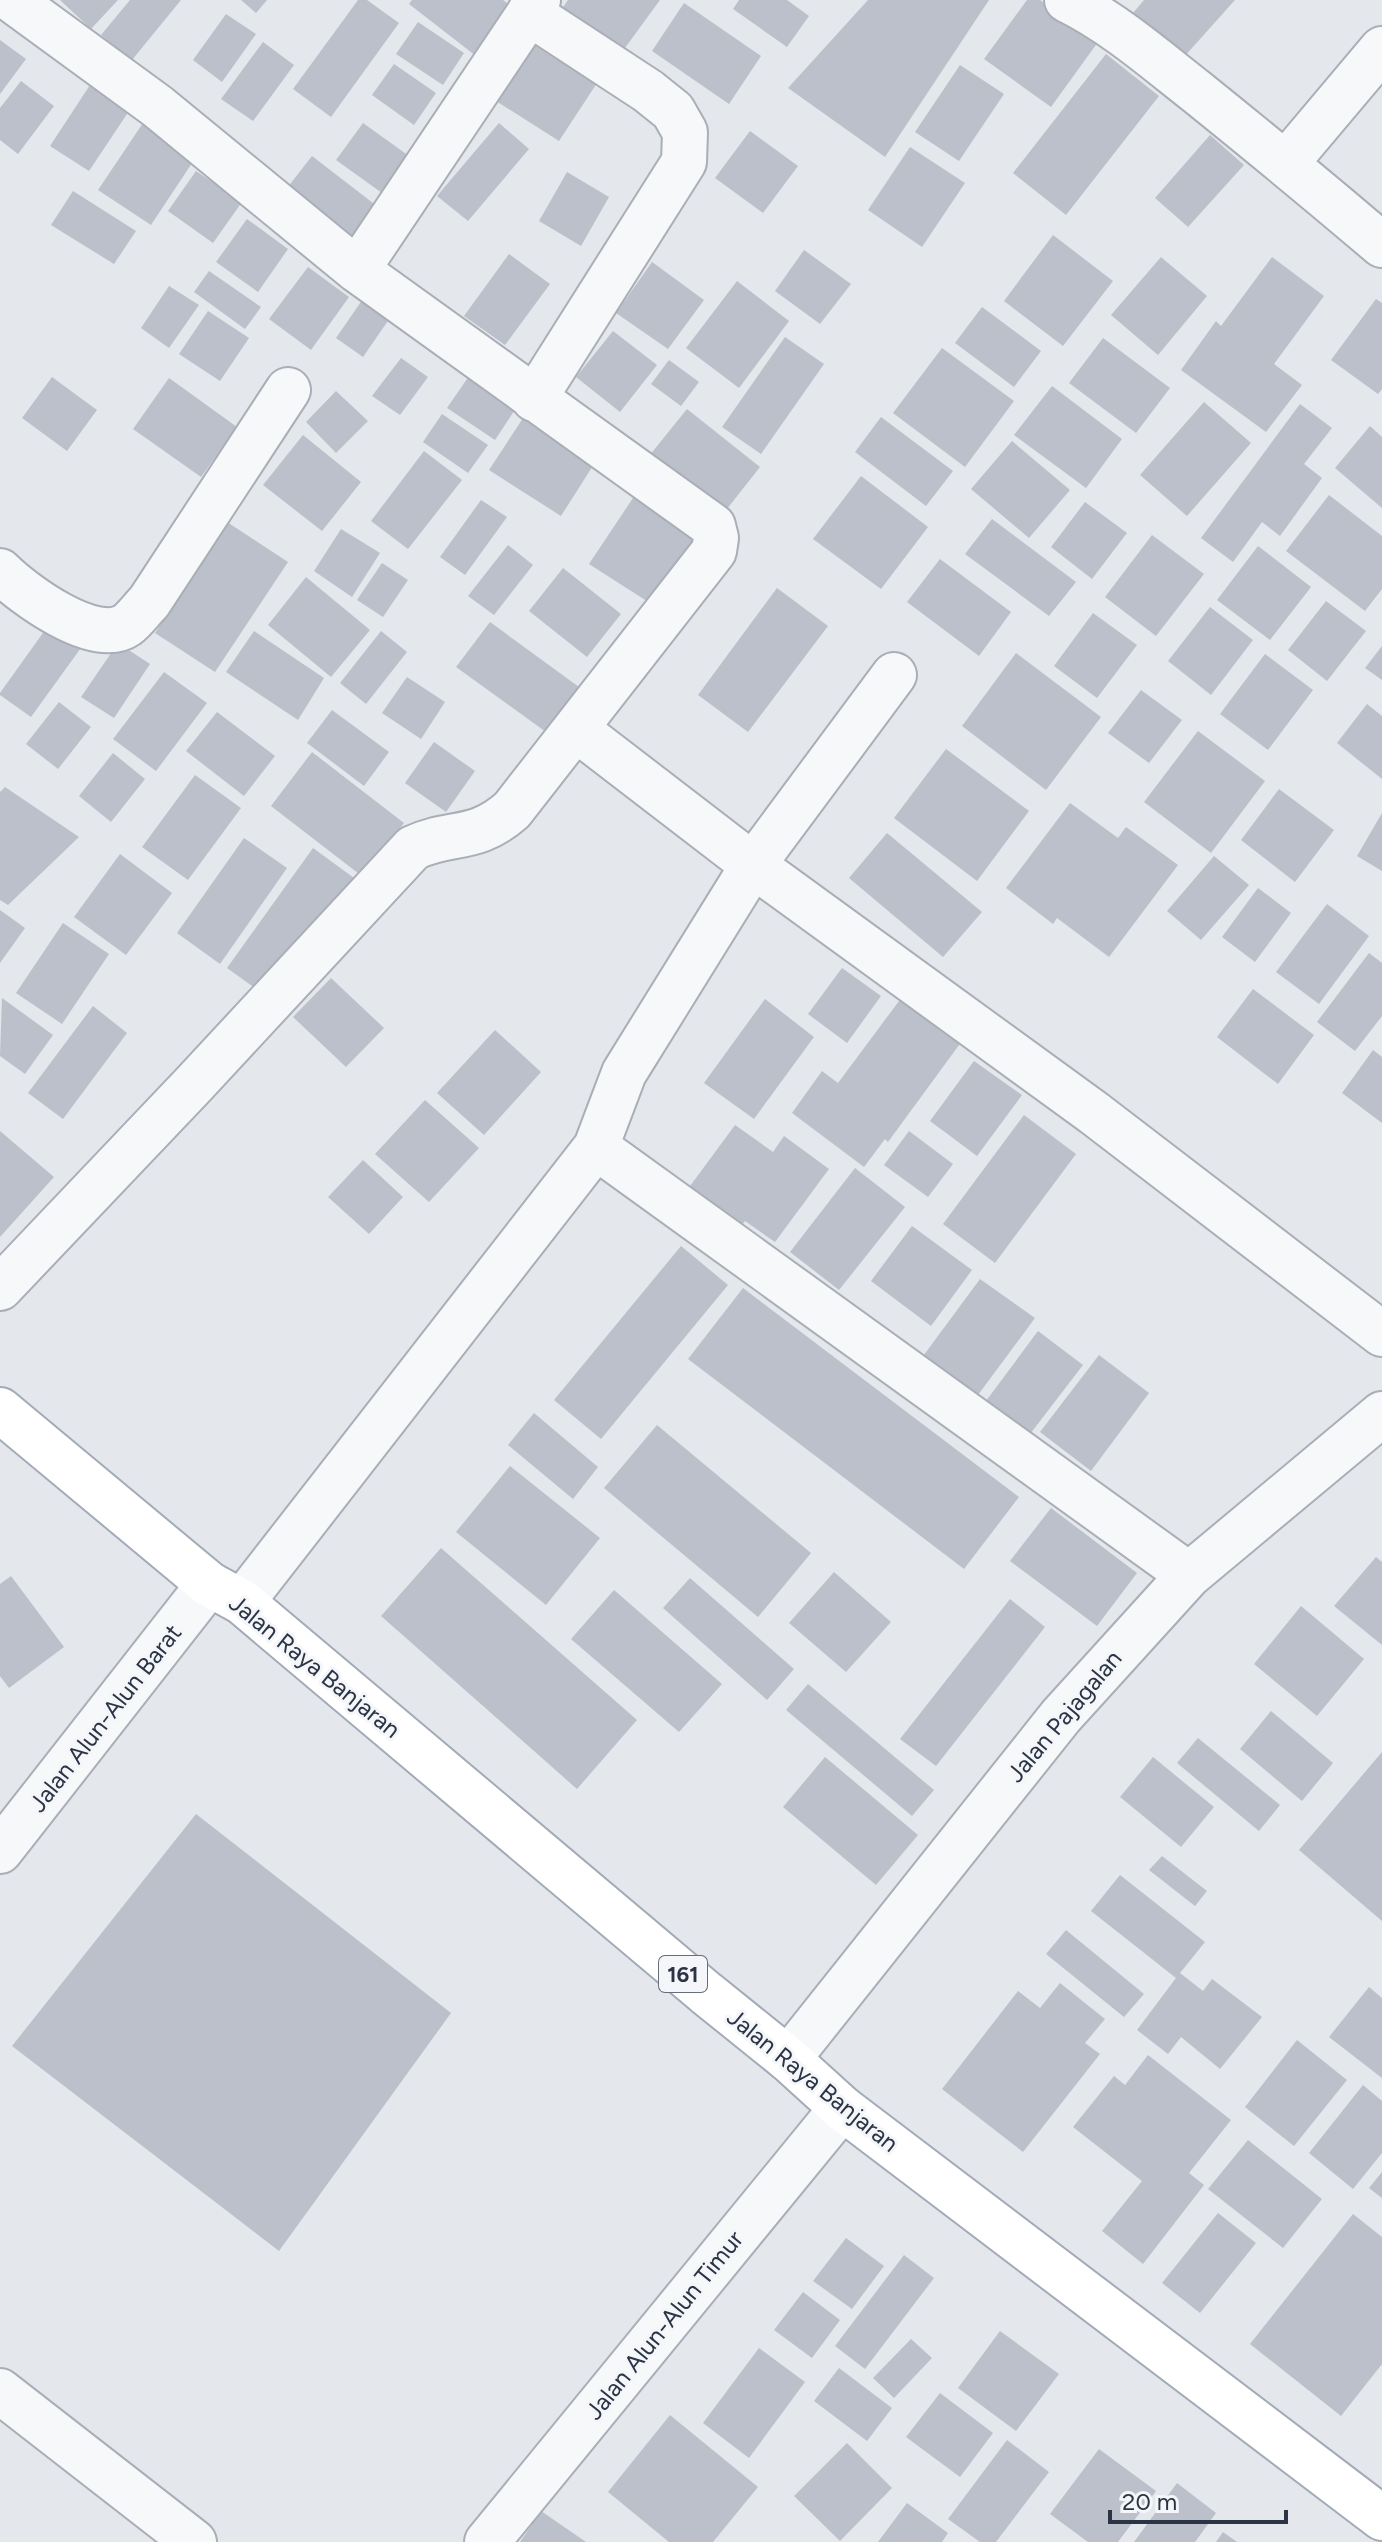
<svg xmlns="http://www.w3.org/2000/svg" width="1382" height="2542" font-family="Figtree,sans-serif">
<rect width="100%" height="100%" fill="#e4e7ec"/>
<path fill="#bbc0ca" d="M60 0H118L91 29Z
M130 0H181L132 60 101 35Z
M241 0H267L256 13Z
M358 0H367L399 23 331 117 293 89Z
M412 0H503L514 8 476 56 409 4Z
M568 0H660L614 63 554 20Z
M739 0H787L809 16 787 47 733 9Z
M868 0H989L885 157 788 88Z
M1027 0H1040L1098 42 1051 107 984 59Z
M1144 0H1235L1183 58 1133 13Z
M684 3 761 56 729 104 652 51Z
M226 14 256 34 222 82 193 60Z
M418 22 464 53 443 85 396 54Z
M536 39 599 80 559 141 496 101Z
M0 40 26 59 0 94Z
M263 42 294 65 253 121 221 99Z
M1106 54 1159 96 1066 215 1013 173Z
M394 64 436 93 414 125 372 95Z
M960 65 1004 94 959 161 915 132Z
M21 81 54 106 18 154 0 140V108Z
M90 85 129 111 89 171 50 146Z
M145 120 198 154 151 225 98 190Z
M363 123 416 161 389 198 336 160Z
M499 123 529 149 468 221 437 196Z
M750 131 798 166 763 213 715 178Z
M1210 135 1244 165 1188 227 1155 198Z
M910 147 965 183 922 247 868 210Z
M312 156 382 210 349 252 280 197Z
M196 171 242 202 213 243 168 211Z
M567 172 609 197 581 246 539 221Z
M73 191 136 231 114 264 51 225Z
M247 219 288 249 258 292 216 262Z
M1053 235 1113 281 1063 346 1004 301Z
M804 250 851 284 820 324 775 291Z
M509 254 550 284 505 345 464 316Z
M1161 257 1207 296 1158 355 1111 315Z
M1272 257 1324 296 1274 364 1302 385 1266 432 1181 370 1216 321 1221 326Z
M652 262 704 300 668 349 616 313Z
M308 267 349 297 311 350 269 319Z
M209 271 261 307 245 329 194 292Z
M737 281 789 321 739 388 686 348Z
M169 286 199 305 169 348 141 328Z
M365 296 392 315 363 357 336 338Z
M1376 299 1382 303V389L1378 394 1331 360Z
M982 307 1041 351 1014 387 955 343Z
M208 311 249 338 220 381 179 354Z
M613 331 657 365 620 412 576 377Z
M785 337 824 364 761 454 722 427Z
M1103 338 1170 388 1136 433 1069 383Z
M942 348 1014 401 965 467 893 413Z
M401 358 428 377 400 415 372 396Z
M669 360 699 382 681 406 651 384Z
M469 376 516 408 495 440 447 408Z
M52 377 97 410 67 451 22 418Z
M169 378 237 427 201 477 133 429Z
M1052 386 1122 439 1086 488 1014 435Z
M336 391 368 421 336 453 306 422Z
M1204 402 1251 443 1187 516 1140 475Z
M1300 404 1332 428 1304 464 1322 478 1280 536 1262 522 1233 562 1201 538Z
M687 409 760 467 723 514 649 456Z
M442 414 488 445 468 473 423 442Z
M525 415 596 461 561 516 489 470Z
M881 417 953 471 926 506 855 452Z
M1370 426 1382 437V508L1335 468Z
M303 435 361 482 322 531 263 485Z
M1012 441 1070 490 1029 538 971 489Z
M424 451 462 480 408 549 371 521Z
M861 476 928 527 881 589 813 539Z
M635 495 699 537 653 605 589 564Z
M1329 495 1382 536V589L1365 611 1286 551Z
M481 500 507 517 465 575 440 557Z
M1085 502 1127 533 1092 579 1051 547Z
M992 519 1076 582 1049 616 965 554Z
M227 522 288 562 215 672 155 633Z
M341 529 380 553 352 597 314 571Z
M1152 535 1204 574 1156 636 1105 597Z
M508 545 533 565 494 615 468 596Z
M1258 546 1311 587 1270 640 1217 600Z
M940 559 1011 612 979 656 907 602Z
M382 563 408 580 383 617 357 600Z
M563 568 621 614 587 657 529 611Z
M306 577 370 630 331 677 268 625Z
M777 588 828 626 748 732 698 695Z
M1326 601 1366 631 1327 681 1288 650Z
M1210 607 1253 640 1211 695 1168 661Z
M1093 613 1137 645 1097 698 1054 666Z
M490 622 579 687 546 732 456 667Z
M50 623 83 645 31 717 0 695V693Z
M254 631 324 678 298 720 226 672Z
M381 631 407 652 366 704 340 683Z
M118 643 150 664 114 718 81 697Z
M1382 646V680L1365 668Z
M1016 653 1101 717 1046 790 962 726Z
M1265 654 1313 690 1268 750 1220 714Z
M164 672 207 703 156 771 113 739Z
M407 677 445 702 421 739 382 713Z
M1141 690 1182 720 1149 763 1108 733Z
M59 702 91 727 58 769 26 744Z
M1367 704 1382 716V779L1337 743Z
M332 710 389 752 364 786 307 743Z
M217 712 275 756 244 796 186 751Z
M1198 731 1265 781 1211 853 1144 802Z
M434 742 475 771 446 812 405 783Z
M946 749 1029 811 977 881 894 818Z
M312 752 404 823 363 877 271 806Z
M113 753 145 779 111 822 79 796Z
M195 775 241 808 188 880 142 847Z
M5 787 79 837 8 905 0 900V792Z
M1279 789 1334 830 1295 882 1241 840Z
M1070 803 1118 838 1126 827 1178 865 1109 957 1057 918 1053 924 1006 888Z
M1382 813V871L1357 856Z
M887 833 982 912 943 957 849 878Z
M244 838 287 868 220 964 177 933Z
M313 848 365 886 279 1005 227 968Z
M120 854 172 893 126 955 74 917Z
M1214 856 1249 885 1201 940 1167 911Z
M1258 888 1291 913 1255 962 1222 937Z
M1327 904 1369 936 1319 1004 1276 972Z
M0 910 25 928 0 963Z
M63 923 109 954 62 1024 16 993Z
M1369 953 1382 963V1016L1355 1051 1317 1022Z
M842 968 881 996 847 1043 808 1014Z
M331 978 384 1028 346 1067 293 1017Z
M1253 989 1314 1035 1278 1084 1217 1037Z
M902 997 962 1041 888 1142 885 1139 864 1167 792 1113 822 1071 838 1083Z
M2 998 53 1035 25 1074 0 1056Z
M765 999 814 1037 754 1119 704 1083Z
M93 1006 127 1033 63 1119 28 1093Z
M495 1030 541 1072 484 1135 437 1093Z
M1373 1050 1382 1057V1123L1342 1093Z
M974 1061 1022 1095 977 1156 930 1121Z
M425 1100 479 1148 429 1202 375 1154Z
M1024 1115 1076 1154 995 1263 943 1224Z
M735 1125 773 1152 784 1136 829 1169 775 1242 745 1221 734 1236 682 1197Z
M0 1131 54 1177 0 1237Z
M909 1131 953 1164 928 1197 884 1165Z
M363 1160 403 1197 369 1234 328 1197Z
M855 1168 905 1207 839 1290 790 1252Z
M912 1226 972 1270 931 1326 871 1281Z
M681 1246 728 1285 601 1439 554 1400Z
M980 1279 1035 1318 972 1403 918 1363Z
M743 1288 1019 1497 964 1569 688 1359Z
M1038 1331 1083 1365 1027 1438 983 1405Z
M1099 1355 1149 1393 1091 1471 1040 1432Z
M534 1413 598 1467 573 1499 508 1445Z
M657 1425 811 1553 758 1617 604 1488Z
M510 1466 600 1538 546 1605 456 1532Z
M1051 1508 1137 1573 1097 1626 1010 1561Z
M441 1548 637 1720 577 1789 381 1616Z
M1376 1557 1382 1562V1645L1334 1606Z
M834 1572 891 1622 846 1672 789 1623Z
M11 1576 64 1647 9 1688 0 1676V1584Z
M690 1578 794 1669 767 1700 663 1608Z
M614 1590 722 1684 679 1732 571 1639Z
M1010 1599 1045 1627 936 1766 900 1739Z
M1301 1606 1364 1659 1317 1716 1254 1664Z
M808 1684 934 1790 912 1816 786 1710Z
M1271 1711 1333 1763 1302 1801 1240 1749Z
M1198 1738 1280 1805 1259 1831 1177 1763Z
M1382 1752V1921L1299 1850Z
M825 1757 918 1835 876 1885 783 1807Z
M1153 1757 1214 1807 1181 1847 1120 1797Z
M196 1814 451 2013 279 2251 12 2046Z
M1162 1856 1207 1891 1195 1906 1149 1870Z
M1120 1875 1205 1942 1180 1973 1203 1991 1212 1979 1262 2017 1220 2069 1181 2037 1168 2054 1137 2030 1176 1978 1091 1911Z
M1066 1930 1144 1994 1124 2017 1046 1954Z
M1060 1983 1105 2019 1085 2043 1100 2054 1023 2152 942 2089 1018 1991 1040 2008Z
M1369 1987 1382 1998V2078L1329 2037Z
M1297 2040 1347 2080 1294 2146 1245 2107Z
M1148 2055 1231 2120 1189 2173 1204 2185 1143 2264 1102 2231 1142 2181 1073 2127 1114 2076 1125 2085Z
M1363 2085 1382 2101V2153L1353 2189 1309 2153Z
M1248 2140 1322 2199 1283 2248 1208 2189Z
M1382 2172V2198L1369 2188Z
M1218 2213 1256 2243 1200 2313 1162 2283Z
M1353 2214 1382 2237V2364L1341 2416 1250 2344Z
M846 2238 884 2266 852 2309 813 2281Z
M904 2255 934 2278 865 2369 835 2346Z
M803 2292 840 2320 812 2358 774 2330Z
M1000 2331 1059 2374 1016 2431 958 2388Z
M911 2339 932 2358 894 2398 873 2378Z
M759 2348 805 2382 749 2458 703 2423Z
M839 2368 892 2408 867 2441 814 2401Z
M940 2393 993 2433 960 2477 906 2437Z
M670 2415 758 2487 713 2542H669L608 2492Z
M1007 2440 1049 2472 996 2542H980L948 2519Z
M847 2443 892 2488 840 2541 794 2496Z
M1099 2449 1156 2491 1118 2542H1088L1050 2514Z
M1177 2483 1216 2513 1195 2542H1134Z
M907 2503 948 2533 942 2542H878Z
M541 2511 586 2542H520Z
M1223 2532 1237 2542H1216Z"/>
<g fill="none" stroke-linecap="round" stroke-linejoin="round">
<g stroke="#a9aeb7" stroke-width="48">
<path id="minor" d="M1067 0C1114 23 1156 60 1197 92 1259 142 1321 193 1382 245
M529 13 648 91 673 111 685 132 684 162 534 399
M1286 163 1382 49
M357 270 538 0
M0 571C23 594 95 647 127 625 135 619 142 609 149 602L288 390
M576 729 753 865 1094 1113 1382 1334
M596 1147 624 1073 753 865 894 675
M0 1288 194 1084 413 848C451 830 475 843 512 810L714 551 716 538 713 526 357 270 157 106 12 0
M242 1602 596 1147 1189 1575
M0 1851 209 1584
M788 2059 1061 1716 1189 1575 1382 1414
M0 2391 194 2542
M487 2542 842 2108"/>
</g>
<g stroke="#a3abb8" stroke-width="48">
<path id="primary" d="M0 1410 209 1584 242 1602 706 1993 788 2059 842 2108 1382 2518"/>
</g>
<use href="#minor" stroke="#f7f8fa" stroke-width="44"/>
<use href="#primary" stroke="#fff" stroke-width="44"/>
</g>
<g text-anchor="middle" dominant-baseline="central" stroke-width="6" stroke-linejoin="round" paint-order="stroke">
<rect fill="#f4f6f9" stroke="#676e7b" stroke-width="2" x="659" y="1956" width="48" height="36" rx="6"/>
<g font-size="22" font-weight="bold" fill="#2b3445">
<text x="683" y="1974">161</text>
</g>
<g font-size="24" fill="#2b3445" stroke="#f4f6f9">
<text transform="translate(315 1666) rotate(39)">Jalan Raya Banjaran</text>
<text transform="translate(1064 1716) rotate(-50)">Jalan Pajagalan</text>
<text transform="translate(105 1718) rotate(-52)">Jalan Alun-Alun Barat</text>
<text transform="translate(813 2080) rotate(39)">Jalan Raya Banjaran</text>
<text transform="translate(664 2325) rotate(-51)">Jalan Alun-Alun Timur</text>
</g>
</g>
<path d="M1110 2510v12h176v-12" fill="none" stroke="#2b3445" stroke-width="4"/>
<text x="1122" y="2510" font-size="24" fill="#2b3445" stroke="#f4f6f9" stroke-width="6" paint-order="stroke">20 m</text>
</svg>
